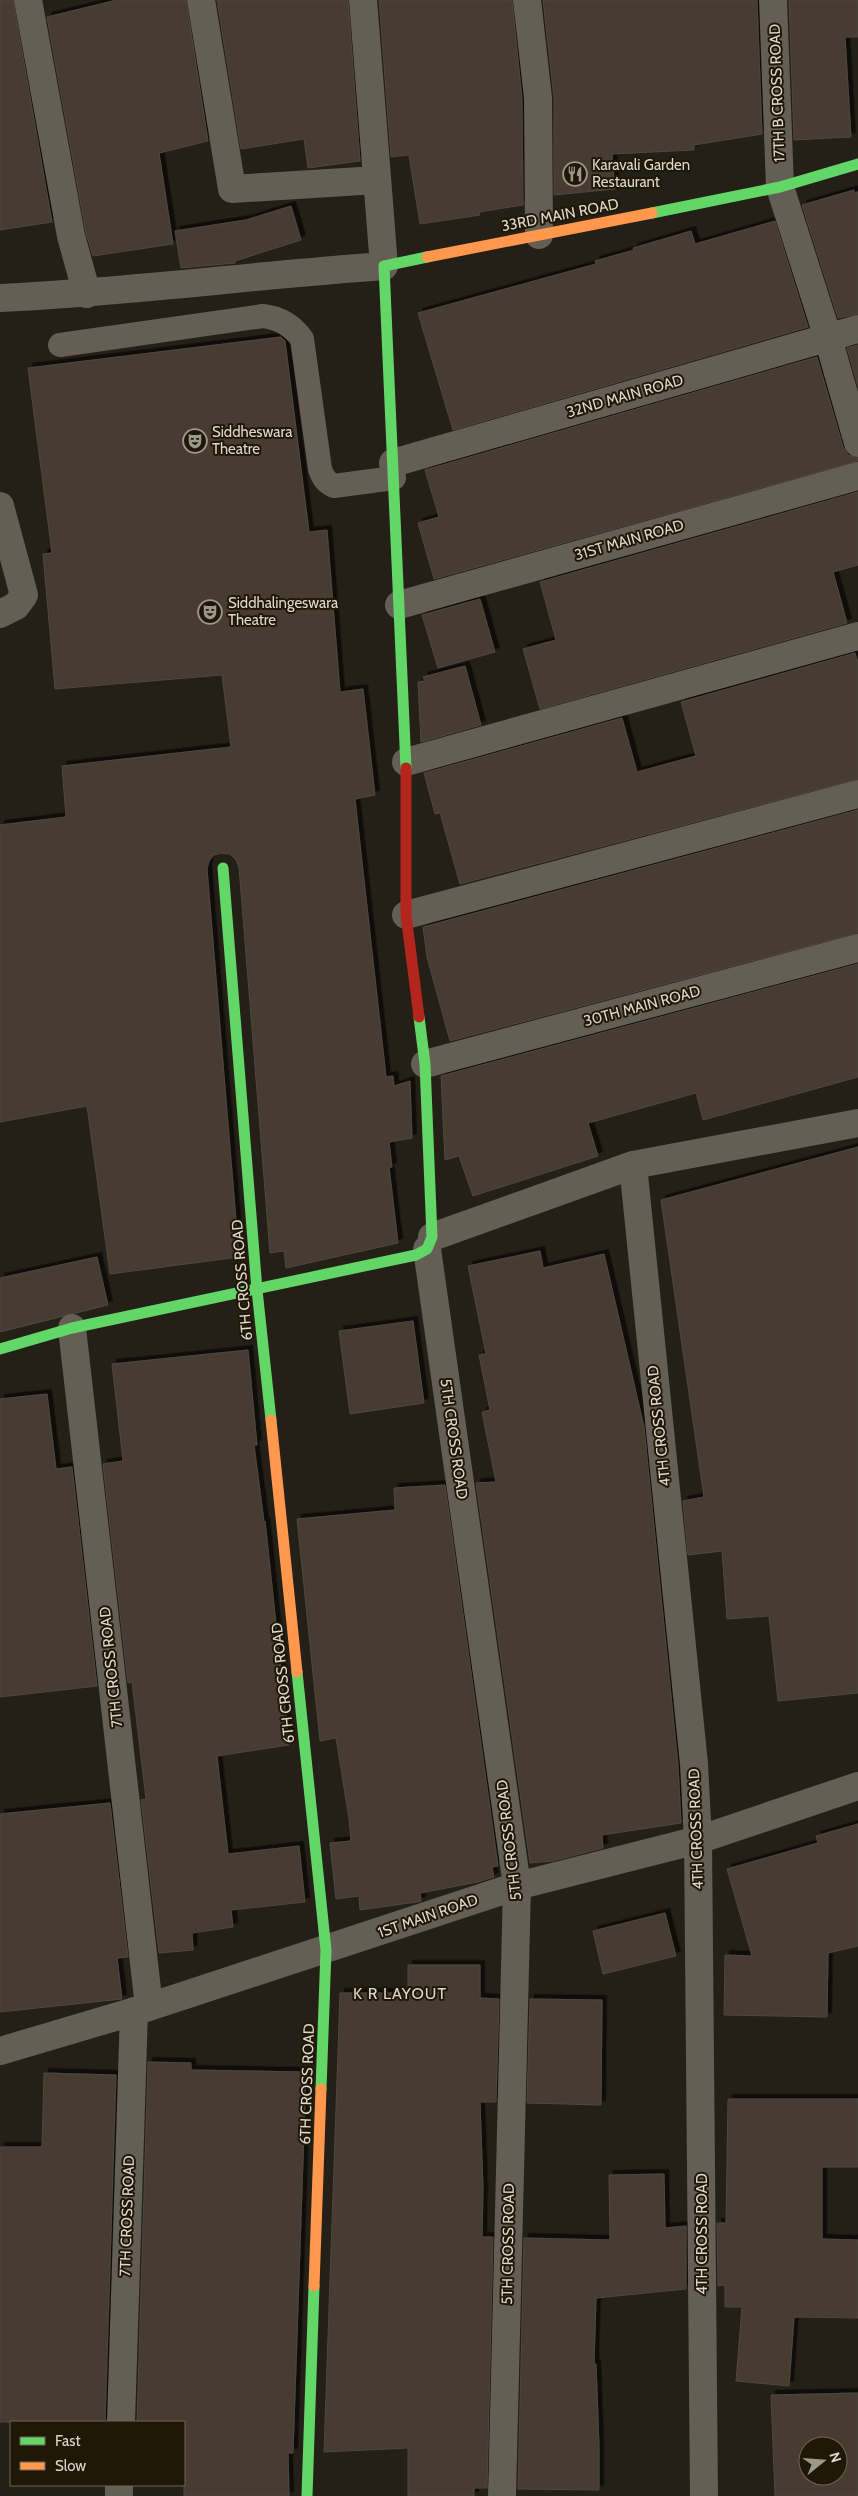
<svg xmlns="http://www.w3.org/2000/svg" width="858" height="2496" font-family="Cabin,sans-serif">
<defs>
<filter id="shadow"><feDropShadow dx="4.5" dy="-4.5" stdDeviation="0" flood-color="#0009"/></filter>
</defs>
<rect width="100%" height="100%" fill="#242017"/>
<path fill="#473b30" stroke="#4e4841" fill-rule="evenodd" filter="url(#shadow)" d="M0 0H13L52 222 0 230Z
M117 0H186L208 141 159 153 173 244 93 256 86 233 47 17Z
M217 0H348L360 161 308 168 304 139 241 149Z
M379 0H512L522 99 523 205 479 212 480 215 420 224 409 155 391 157Z
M543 0H757L762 134 694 145V150L612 154 615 189 554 195V98Z
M789 0H858V37H845L851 137 794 140Z
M854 190V193L858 192V314L838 318 802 205Z
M291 206 301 240 235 261V263L181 268 175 231 246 220Z
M775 221 808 327 453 430 418 313 596 264 595 261 634 250 633 248 691 231 695 244Z
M281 337 285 341 309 532 327 530 340 692 363 689 375 795 355 799 386 1077 393 1076 394 1086 410 1081 412 1138 389 1142 392 1167H389L398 1243 286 1268 284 1251 270 1253 239 867 236 860 230 854 221 853 214 855 209 861 207 869 239 1257 110 1274 87 1106 0 1122V825L66 817 62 766 231 747 222 675 55 689 43 554 52 553 28 368Z
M858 345V386L847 348Z
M817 357 843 447 848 455 858 458V461L434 579 418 523 439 517 425 470Z
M858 492V565L833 572 847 623 540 709 523 649 556 640 540 582Z
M480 599 495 652 438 668 422 615Z
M855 653 858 663V779L460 884 440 813 435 814 424 773 622 718 637 772 696 756 681 702Z
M465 666 481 725 421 742 418 682 425 681 423 677Z
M858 810V933L450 1041 427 957 423 927Z
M858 964V1077L703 1120 696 1093 588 1123 598 1156 473 1196 459 1156 445 1160 441 1076Z
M858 1147V1693L778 1701 769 1616 727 1619 722 1551 688 1555 683 1501 704 1497 661 1200Z
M540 1251 543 1268 604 1254 644 1427 678 1765 681 1823 602 1835 603 1848 553 1861 530 1863 476 1483 496 1482 482 1412 490 1410 479 1355 486 1354 468 1266Z
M97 1257 108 1305 0 1332V1278Z
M413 1321 424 1403 350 1414 339 1331Z
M248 1350 257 1445H254L264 1522 265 1521 289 1745 217 1756 228 1854 299 1846 305 1902 231 1910 233 1927 192 1933 193 1950 159 1953 141 1800 146 1799 132 1682 128 1683 103 1464 123 1461 112 1364Z
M47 1394 56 1469 72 1467 97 1686 0 1697V1399Z
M445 1485 498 1866 492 1867 494 1877 478 1882 420 1893 421 1901 417 1902 360 1910 359 1896 336 1899 330 1843 351 1841 349 1819 336 1738 320 1741 297 1519 395 1510 394 1488Z
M110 1803 128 1957 117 1958 122 1999 0 2012V1814Z
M858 1824V1946L828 1953 827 2017 724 2015 725 1955 752 1956 727 1869 818 1843 816 1836Z
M665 1913 676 1956 603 1974 593 1931Z
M408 1965H480V1998L499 1999 496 2102H480L483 2189 482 2237H493L487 2488H474V2496H408V2448L324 2452 340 1993H408Z
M530 1999 602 2000 601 2105 527 2103Z
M148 2062 191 2063V2070L306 2072 293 2453H288L289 2496H184V2422H137Z
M44 2073 116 2075 105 2422H0V2147H42Z
M728 2099H858V2167H822V2239L858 2240V2318L794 2317 789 2386 736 2381 742 2307H725V2285L718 2286 717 2223H726Z
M664 2174 665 2228 686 2226V2289L596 2298 594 2364H596L599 2446V2490L518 2489 524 2238 610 2240 609 2175Z
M858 2393V2496H775L771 2395ZM808 2446H838V2476H808Z"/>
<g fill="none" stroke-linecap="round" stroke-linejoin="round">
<path stroke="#645e54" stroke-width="24" d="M60 345 263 316C280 318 292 325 302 339L320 469C323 478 326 482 334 486L394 478"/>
<path stroke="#645e54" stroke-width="28" d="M28 0 71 236 87 294
M201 0 232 189 377 180
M527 0 538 98 539 235
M773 0 780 187 828 338 858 443
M0 298C128 292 256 275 384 266L363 0
M393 463 858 329
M0 506 24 595 16 606 0 614
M399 605 858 476
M406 762 858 636
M406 915 858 794
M425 1064 858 948
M633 1165 694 1764 698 1840 704 2496
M432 1237 633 1165 858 1123
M427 1249 517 1886 502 2496
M72 1328 149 2007
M0 2051 149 2007 517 1886 698 1840 858 1786
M121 2422 134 2011
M119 2496V2485"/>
<path stroke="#63d668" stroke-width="11" d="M652 213 780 187 858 164
M406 768 384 266 427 257
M223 868 257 1290 271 1420
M0 1349 72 1328 416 1255 427 1249 432 1237 425 1064 419 1017
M297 1672 326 1950 321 2089
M307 2496 314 2286"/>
<path stroke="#ff974d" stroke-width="11" d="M427 257 652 213
M271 1420 297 1672
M314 2286 321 2089"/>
<path stroke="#b3261e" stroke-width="11" d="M406 768V915L419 1017"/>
</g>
<defs>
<g id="restaurant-ring" transform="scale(1.25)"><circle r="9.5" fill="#201807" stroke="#9c988d" stroke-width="1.5"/><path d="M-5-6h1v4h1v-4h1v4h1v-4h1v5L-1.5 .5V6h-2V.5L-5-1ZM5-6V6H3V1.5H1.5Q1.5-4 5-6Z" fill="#9c988d"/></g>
<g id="theatre-ring" transform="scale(1.25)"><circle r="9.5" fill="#201807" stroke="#9c988d" stroke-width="1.5"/><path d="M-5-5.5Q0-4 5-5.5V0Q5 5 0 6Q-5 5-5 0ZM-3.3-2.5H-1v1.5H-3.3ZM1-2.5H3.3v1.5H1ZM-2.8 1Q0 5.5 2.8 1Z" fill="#9c988d"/></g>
</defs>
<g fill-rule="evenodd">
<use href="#restaurant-ring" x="575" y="174"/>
<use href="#theatre-ring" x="195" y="441"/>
<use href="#theatre-ring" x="210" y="612"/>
</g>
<g text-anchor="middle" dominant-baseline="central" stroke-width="4" stroke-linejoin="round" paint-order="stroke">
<g font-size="15" fill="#ddd8cd" stroke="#201807">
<text transform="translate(777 93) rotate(-92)">17TH B CROSS ROAD</text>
<text transform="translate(560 215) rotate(-11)">33RD MAIN ROAD</text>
<text transform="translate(625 396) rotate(-16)">32ND MAIN ROAD</text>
<text transform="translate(629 540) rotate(-16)">31ST MAIN ROAD</text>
<text transform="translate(642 1006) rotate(-15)">30TH MAIN ROAD</text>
<text transform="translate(242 1280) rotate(-95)">6TH CROSS ROAD</text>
<text transform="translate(659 1426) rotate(-96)">4TH CROSS ROAD</text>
<text transform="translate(454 1439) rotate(82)">5TH CROSS ROAD</text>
<text transform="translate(111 1667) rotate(-96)">7TH CROSS ROAD</text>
<text transform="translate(283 1683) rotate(-96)">6TH CROSS ROAD</text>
<text transform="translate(696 1829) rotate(-92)">4TH CROSS ROAD</text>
<text transform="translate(509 1840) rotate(-97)">5TH CROSS ROAD</text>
<text transform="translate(428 1916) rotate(-19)">1ST MAIN ROAD</text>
<text transform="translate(307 2084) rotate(-88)">6TH CROSS ROAD</text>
<text transform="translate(127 2216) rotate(-88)">7TH CROSS ROAD</text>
<text transform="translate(702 2234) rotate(-90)">4TH CROSS ROAD</text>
<text transform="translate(508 2244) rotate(-89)">5TH CROSS ROAD</text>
</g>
<g font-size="15" fill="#ddd8cd" stroke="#201807" text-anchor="start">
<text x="592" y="165">Karavali Garden<tspan x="592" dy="17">Restaurant</tspan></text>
<text x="212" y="432">Siddheswara<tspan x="212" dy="17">Theatre</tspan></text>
<text x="228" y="603">Siddhalingeswara<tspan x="228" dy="17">Theatre</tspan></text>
</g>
<g font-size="16" letter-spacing="1" fill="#ddd8cd" stroke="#201807">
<text x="400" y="1993">K R LAYOUT</text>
</g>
</g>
<rect x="10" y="2421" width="175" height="65" fill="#201807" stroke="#6c6556"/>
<rect x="20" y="2437" width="25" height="8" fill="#63d668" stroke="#6c6556"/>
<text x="55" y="2446" font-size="15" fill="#ddd8cd">Fast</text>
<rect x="20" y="2462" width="25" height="8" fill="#ff974d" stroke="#6c6556"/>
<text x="55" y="2471" font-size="15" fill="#ddd8cd">Slow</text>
<g transform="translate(823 2461) rotate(73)"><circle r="24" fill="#201807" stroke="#6c6556"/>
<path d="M0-4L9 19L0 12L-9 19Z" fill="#9c988d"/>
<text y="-8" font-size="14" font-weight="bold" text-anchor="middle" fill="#ddd8cd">N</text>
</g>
</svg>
